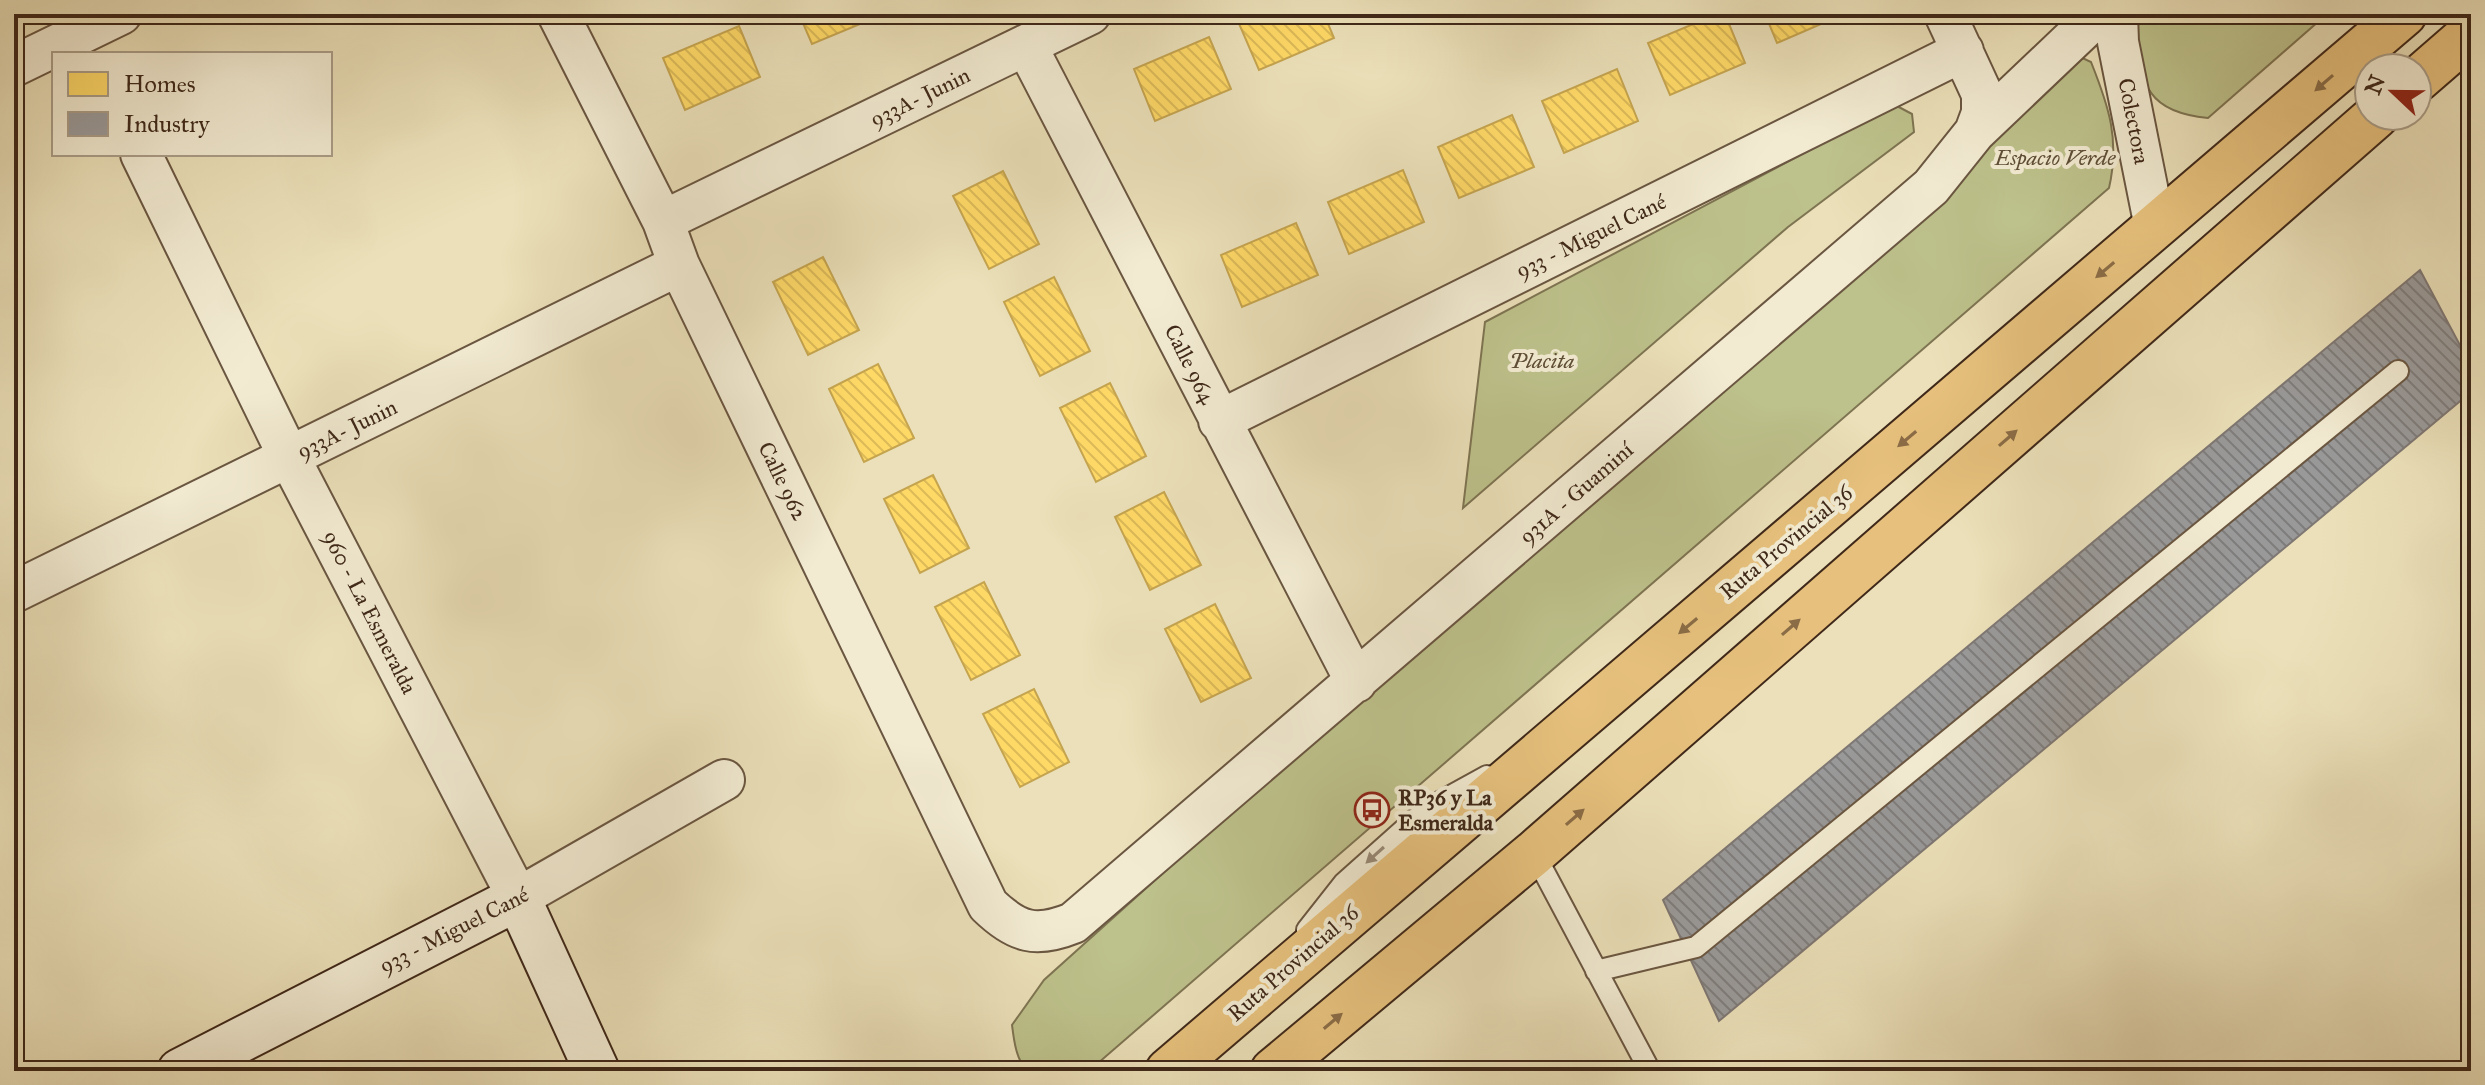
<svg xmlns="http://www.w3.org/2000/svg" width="2485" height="1085" font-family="'IM FELL Great Primer',serif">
<defs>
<pattern id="homes-back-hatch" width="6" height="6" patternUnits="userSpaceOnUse" patternTransform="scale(2)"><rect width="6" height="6" fill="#ffd966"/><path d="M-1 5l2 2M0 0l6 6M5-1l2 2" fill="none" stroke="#dcba58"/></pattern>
<pattern id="industry-back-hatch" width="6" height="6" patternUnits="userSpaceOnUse" patternTransform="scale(2)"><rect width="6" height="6" fill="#999"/><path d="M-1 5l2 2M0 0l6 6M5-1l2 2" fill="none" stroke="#7e7d7c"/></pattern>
</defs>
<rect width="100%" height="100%" fill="#ebe0b9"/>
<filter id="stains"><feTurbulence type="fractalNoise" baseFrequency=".0025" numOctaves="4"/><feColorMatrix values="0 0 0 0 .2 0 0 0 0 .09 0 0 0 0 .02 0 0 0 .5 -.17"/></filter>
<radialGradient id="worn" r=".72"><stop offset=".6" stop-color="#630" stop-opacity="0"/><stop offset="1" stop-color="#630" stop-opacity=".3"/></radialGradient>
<path fill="#bdc18b" stroke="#7e7452" stroke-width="2" d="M1989 14H2040C2022 27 2008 26 1989 14Z
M2133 14H2327L2208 118C2135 111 2143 73 2133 14Z
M2074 54 2091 62C2109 107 2120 140 2109 188L1097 1064 1084 1071H1027C1016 1059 1014 1041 1012 1025L1044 980Z
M1895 105 1912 114 1914 132 1788 227 1463 508 1485 322Z"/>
<path fill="url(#homes-back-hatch)" stroke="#c5a44f" stroke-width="2" d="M799 14H884L812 44Z
M1248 14H1324L1334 38 1259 70 1237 19Z
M1717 14H1725L1745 63 1670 95 1648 43Z
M1765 14H1844L1777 43Z
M739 26 760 77 685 110 663 58Z
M1209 37 1231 89 1155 121 1134 69Z
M1617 69 1638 121 1564 153 1542 101Z
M1512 115 1534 167 1459 198 1438 147Z
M1403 170 1424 222 1349 254 1328 202Z
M1003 171 1039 244 989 269 953 196Z
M1296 223 1318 275 1242 307 1221 255Z
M823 257 859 330 808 355 773 282Z
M1054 277 1090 351 1040 376 1004 302Z
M878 364 914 438 864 462 829 389Z
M1110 383 1146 456 1096 482 1060 408Z
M933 475 969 548 920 573 884 499Z
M1164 492 1201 565 1150 590 1115 517Z
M984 582 1020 655 971 680 935 607Z
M1215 604 1251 678 1201 702 1165 629Z
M1034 689 1069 762 1020 787 983 714Z"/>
<path fill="url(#industry-back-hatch)" stroke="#7e7773" stroke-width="2" d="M2420 270 2471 366V392L1719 1021 1663 900Z"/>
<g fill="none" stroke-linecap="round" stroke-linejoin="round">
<g stroke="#6a5641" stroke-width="24">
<path id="lane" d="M1534 853 1650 1071
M1307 930 1344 883 1427 809 1487 776
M1596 971 1696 947 2398 371"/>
</g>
<g stroke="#6a5641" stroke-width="44">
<path id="street" d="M558 14 663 221 679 265 988 905C1017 933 1036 938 1073 923L1931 187 1975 132 2099 14
M1945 14 1982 94V113L1975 132
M2117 14 2118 42 2155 227
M1026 45 1356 682
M14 66 121 14
M141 154 289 457 518 898 724 780
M663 221 1090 14
M1219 421 1963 51
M14 592 679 265"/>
</g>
<g stroke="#3f2819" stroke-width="48">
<path id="secondary" d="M180 1071 518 898 597 1071"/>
</g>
<g stroke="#3f2819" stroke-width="48">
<path id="primary" d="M2417 80 2471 33
M1168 1071 2404 14
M1273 1071 1534 853 2376 116"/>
</g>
<use href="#lane" stroke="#f2ebd2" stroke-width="20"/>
<use href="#street" stroke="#f2ebd2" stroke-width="40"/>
<use href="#secondary" stroke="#f2ebd2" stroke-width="44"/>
<use href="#primary" stroke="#e6c07c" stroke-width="44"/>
</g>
<defs><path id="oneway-solid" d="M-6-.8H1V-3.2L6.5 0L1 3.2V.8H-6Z" transform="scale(2)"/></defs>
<g fill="#8a6c46">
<use href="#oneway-solid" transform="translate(2324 83) rotate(139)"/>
<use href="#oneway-solid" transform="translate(2105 270) rotate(140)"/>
<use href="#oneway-solid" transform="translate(2008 438) rotate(-41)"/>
<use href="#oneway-solid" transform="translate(1907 439) rotate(140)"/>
<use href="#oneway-solid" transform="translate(1688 626) rotate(140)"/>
<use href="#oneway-solid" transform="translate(1791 627) rotate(-41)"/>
<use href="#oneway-solid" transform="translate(1575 817) rotate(-41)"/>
<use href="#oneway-solid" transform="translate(1333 1021) rotate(-40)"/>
</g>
<use fill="#988a76" href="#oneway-solid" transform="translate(1375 855) rotate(138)"/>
<defs>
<g id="bus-ring" transform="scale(1.8)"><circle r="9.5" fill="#f2ebd2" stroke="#8f2418" stroke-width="1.5"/><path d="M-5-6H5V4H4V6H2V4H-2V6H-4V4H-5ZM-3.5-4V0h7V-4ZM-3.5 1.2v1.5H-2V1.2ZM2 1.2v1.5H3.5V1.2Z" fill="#8f2418"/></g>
</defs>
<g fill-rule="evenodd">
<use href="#bus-ring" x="1372" y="810"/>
</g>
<g text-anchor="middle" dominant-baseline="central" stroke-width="8" stroke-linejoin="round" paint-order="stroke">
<g font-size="22" fill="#3f2819" stroke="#f2ebd2">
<text transform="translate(920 97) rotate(-26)">933A- Junin</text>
<text transform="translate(2134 121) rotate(79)">Colectora</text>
<text transform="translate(1591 236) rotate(-26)">933 - Miguel Cané</text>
<text transform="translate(1190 364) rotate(63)">Calle 964</text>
<text transform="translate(347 429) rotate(-26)">933A- Junin</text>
<text transform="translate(783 481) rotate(64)">Calle 962</text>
<text transform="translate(1576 493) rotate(-41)">931A - Guaminí</text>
<text transform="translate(1786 542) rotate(-40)">Ruta Provincial 36</text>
<text transform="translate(370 612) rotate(63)">960 - La Esmeralda</text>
<text transform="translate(454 930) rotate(-27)">933 - Miguel Cané</text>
<text transform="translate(1293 963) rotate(-41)">Ruta Provincial 36</text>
</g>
<g font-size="22" font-style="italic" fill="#5e4e36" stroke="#f2ebd2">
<text x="2055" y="157">Espacio Verde</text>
<text x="1542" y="360">Placita</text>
</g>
<g font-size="22" font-weight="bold" fill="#3f2819" stroke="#f2ebd2" text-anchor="start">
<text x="1398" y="797">RP36 y La<tspan x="1398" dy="25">Esmeralda</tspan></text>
</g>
</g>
<rect width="2485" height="1085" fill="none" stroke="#ebe0b9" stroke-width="48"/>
<rect x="16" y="16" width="2453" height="1053" fill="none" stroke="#3f2819" stroke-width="4"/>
<rect x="24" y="24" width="2437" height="1037" fill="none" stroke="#3f2819" stroke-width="2"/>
<rect x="52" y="52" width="280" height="104" fill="#f2ebd2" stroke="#aa9d88" stroke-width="2"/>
<rect x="68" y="72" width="40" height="24" fill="#ffd966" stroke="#aa9d88" stroke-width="2"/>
<text x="124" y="92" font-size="24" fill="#3f2819">Homes</text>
<rect x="68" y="112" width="40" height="24" fill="#999999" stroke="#aa9d88" stroke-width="2"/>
<text x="124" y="132" font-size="24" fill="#3f2819">Industry</text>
<g transform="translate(2393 92) rotate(292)"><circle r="38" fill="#f2ebd2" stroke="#aa9d88" stroke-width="2"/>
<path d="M0-6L14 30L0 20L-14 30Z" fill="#8f2418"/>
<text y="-12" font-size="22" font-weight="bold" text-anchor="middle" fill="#3f2819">N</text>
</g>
<rect width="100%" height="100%" filter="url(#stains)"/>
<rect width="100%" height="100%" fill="url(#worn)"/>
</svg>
